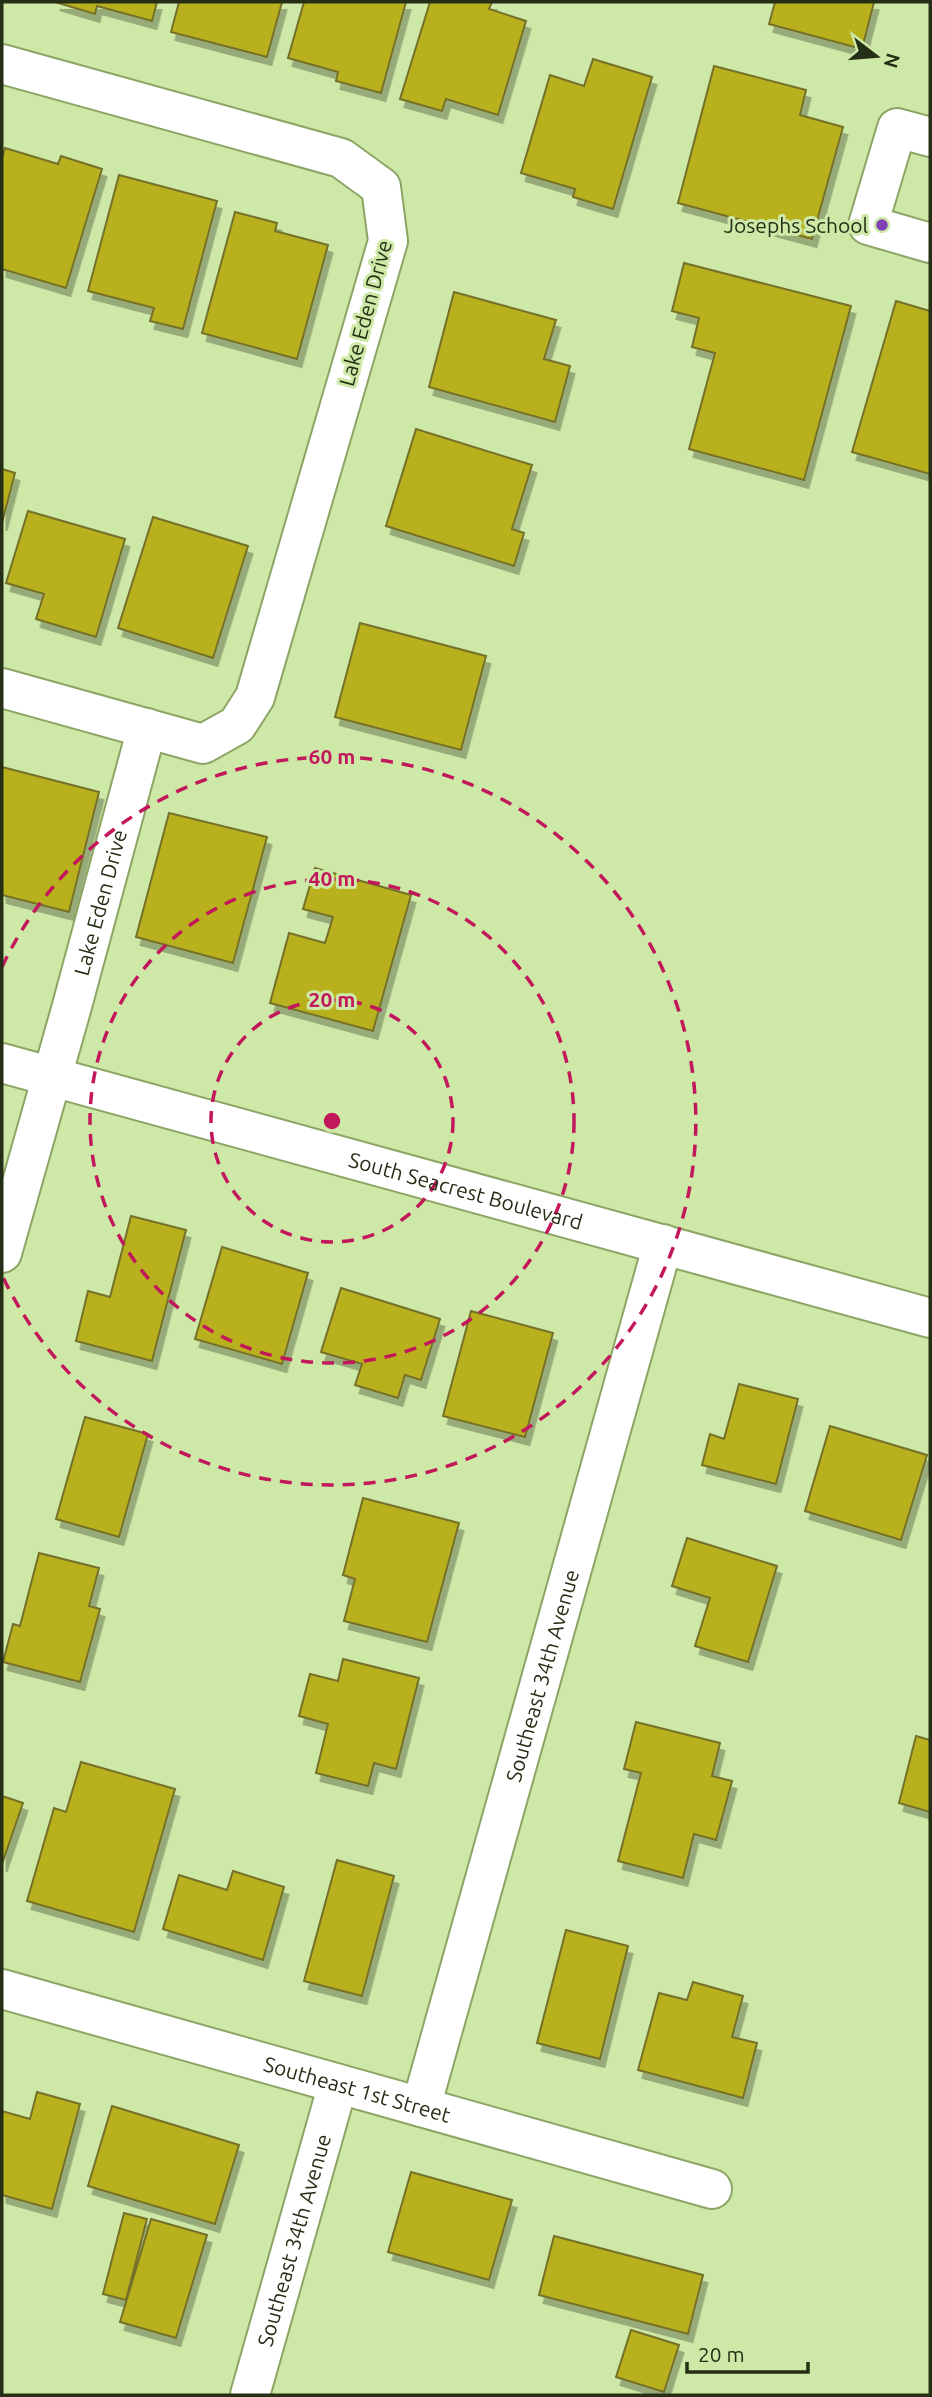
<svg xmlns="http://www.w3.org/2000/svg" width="932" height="2397" font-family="Ubuntu,sans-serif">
<defs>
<filter id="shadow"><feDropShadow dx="4.5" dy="8" stdDeviation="0" flood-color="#0004"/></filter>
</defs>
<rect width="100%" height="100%" fill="#cee9a7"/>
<path fill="#b8b01e" stroke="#747029" stroke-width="2" filter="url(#shadow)" d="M55 2H157L152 21 97 6 95 14Z
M179 2H282L267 57 171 32Z
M304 2H406L381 93 336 81 338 72 288 58Z
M430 2H492L489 9 526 21 498 115 446 99 442 111 400 99Z
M775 2H874L862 49 769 24Z
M593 59 652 77 613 209 573 197 575 189 521 173 550 75 584 86Z
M714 66 806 90 800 115 843 127 812 239 678 203Z
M5 148 58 164 61 156 102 169 66 288 2 269V158Z
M119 175 217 201 183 329 150 321 154 308 88 291Z
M235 212 277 223 275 231 328 245 297 359 202 333Z
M684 263 851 306 804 480 689 449 715 353 692 347 699 318 672 311Z
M454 292 556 320 544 359 570 366 555 422 429 387Z
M896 301 930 311V474L852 452Z
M416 429 532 465 512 529 524 533 514 566 386 526Z
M2 469 15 473 2 523Z
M28 511 125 539 96 637 36 619 44 594 6 583Z
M153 517 248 546 213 658 118 628Z
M360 623 486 656 461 750 335 717Z
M2 767 99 792 69 912 2 895Z
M169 813 267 837 233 963 136 937Z
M315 868 411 895 373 1031 270 1003 289 933 325 943 333 917 303 909Z
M131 1216 186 1230 152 1361 76 1341 88 1291 110 1297Z
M222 1247 308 1273 282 1364 195 1339Z
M341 1288 440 1319 421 1380 405 1375 398 1398 355 1385 362 1364 321 1352Z
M471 1311 553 1333 525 1437 443 1416Z
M739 1384 798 1399 776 1484 702 1465 710 1434 724 1439Z
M85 1417 148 1434 119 1537 56 1519Z
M830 1426 927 1455 901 1540 805 1511Z
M363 1498 459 1523 427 1642 344 1621 355 1579 343 1575Z
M687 1538 777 1566 748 1662 695 1646 710 1598 672 1586Z
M39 1553 99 1568 89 1606 100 1609 80 1682 3 1662 13 1624 20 1626Z
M343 1659 419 1678 396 1769 374 1763 368 1786 316 1773 328 1724 299 1716 310 1674 338 1681Z
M636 1722 720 1743 712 1776 732 1781 716 1840 694 1834 683 1878 618 1861 641 1773 624 1769Z
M916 1736 930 1740V1812L899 1803Z
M81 1762 175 1789 134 1932 27 1901 54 1808 66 1812Z
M2 1796 23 1803 2 1864Z
M337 1860 394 1876 362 1996 304 1981Z
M233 1871 284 1887 263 1960 163 1929 179 1875 227 1890Z
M566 1930 628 1946 600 2059 537 2043Z
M693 1982 743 1996 732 2037 757 2043 743 2098 638 2070 659 1993 687 2000Z
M37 2092 80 2104 52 2209 2 2195V2111L30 2119Z
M112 2106 239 2145 215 2224 88 2186Z
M411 2172 512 2200 489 2280 388 2252Z
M124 2213 147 2219 126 2300 103 2294Z
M151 2219 207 2235 176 2338 120 2322Z
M554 2236 703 2275 688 2334 539 2295Z
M631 2330 679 2345 664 2392 616 2377Z"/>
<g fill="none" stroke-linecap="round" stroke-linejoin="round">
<g stroke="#8ca565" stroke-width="42">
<g id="minor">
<path d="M2 64 341 158 381 187 388 241 255 697 237 725 203 744 2 688"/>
<path d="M930 137 897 128 868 225 930 243"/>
<path id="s1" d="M2 1063 930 1318"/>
<path id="s2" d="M2 1253 72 1006 147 728"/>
<path id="s3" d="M2 1989 712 2189"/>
<path id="s4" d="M421 2107 663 1244"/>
<path id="s5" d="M250 2395 338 2084"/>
</g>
</g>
<use href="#minor" stroke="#fff" stroke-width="38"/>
</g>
<g fill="none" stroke="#c2185b" stroke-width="3.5" stroke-dasharray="12 9">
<circle cx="332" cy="1121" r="121"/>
<circle cx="332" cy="1121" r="242"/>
<path d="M2 967A364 364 0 1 1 2 1275"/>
</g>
<circle fill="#8141b6" stroke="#cee9a7" stroke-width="2.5" cx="882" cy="225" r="7"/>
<g text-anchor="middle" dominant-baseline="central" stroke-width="6" stroke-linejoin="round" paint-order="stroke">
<g font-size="21" fill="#252f15" stroke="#cee9a7" text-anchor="end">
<text x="868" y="225">Josephs School</text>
</g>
<g font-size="21" fill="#252f15" stroke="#cee9a7">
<text transform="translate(365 313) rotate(-75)">Lake Eden Drive</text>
<text stroke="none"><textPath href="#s2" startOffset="364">Lake Eden Drive</textPath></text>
<text stroke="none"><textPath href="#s1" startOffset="481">South Seacrest Boulevard</textPath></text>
<text stroke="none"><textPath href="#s4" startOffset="448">Southeast 34th Avenue</textPath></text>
<text stroke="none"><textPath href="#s3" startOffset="369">Southeast 1st Street</textPath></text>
<text stroke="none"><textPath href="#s5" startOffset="161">Southeast 34th Avenue</textPath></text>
</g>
</g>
<circle cx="332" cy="1121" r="10" fill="#c2185b" stroke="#cee9a7" stroke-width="3.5"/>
<g font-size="21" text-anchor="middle" font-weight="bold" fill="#c2185b" stroke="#cee9a7" stroke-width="6" stroke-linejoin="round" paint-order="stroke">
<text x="332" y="764">60 m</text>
<text x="332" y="886">40 m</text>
<text x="332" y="1007">20 m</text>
</g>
<rect width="932" height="2397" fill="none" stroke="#252f15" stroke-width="7"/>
<g transform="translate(876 56) rotate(106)" stroke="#cee9a7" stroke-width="5" paint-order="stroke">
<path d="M0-5L12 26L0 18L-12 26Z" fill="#252f15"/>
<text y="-10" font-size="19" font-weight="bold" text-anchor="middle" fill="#252f15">N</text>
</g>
<path d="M687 2362v10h121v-10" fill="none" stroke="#252f15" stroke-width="3.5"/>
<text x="698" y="2362" font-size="21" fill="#252f15" stroke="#cee9a7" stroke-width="5" paint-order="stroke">20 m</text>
</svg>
